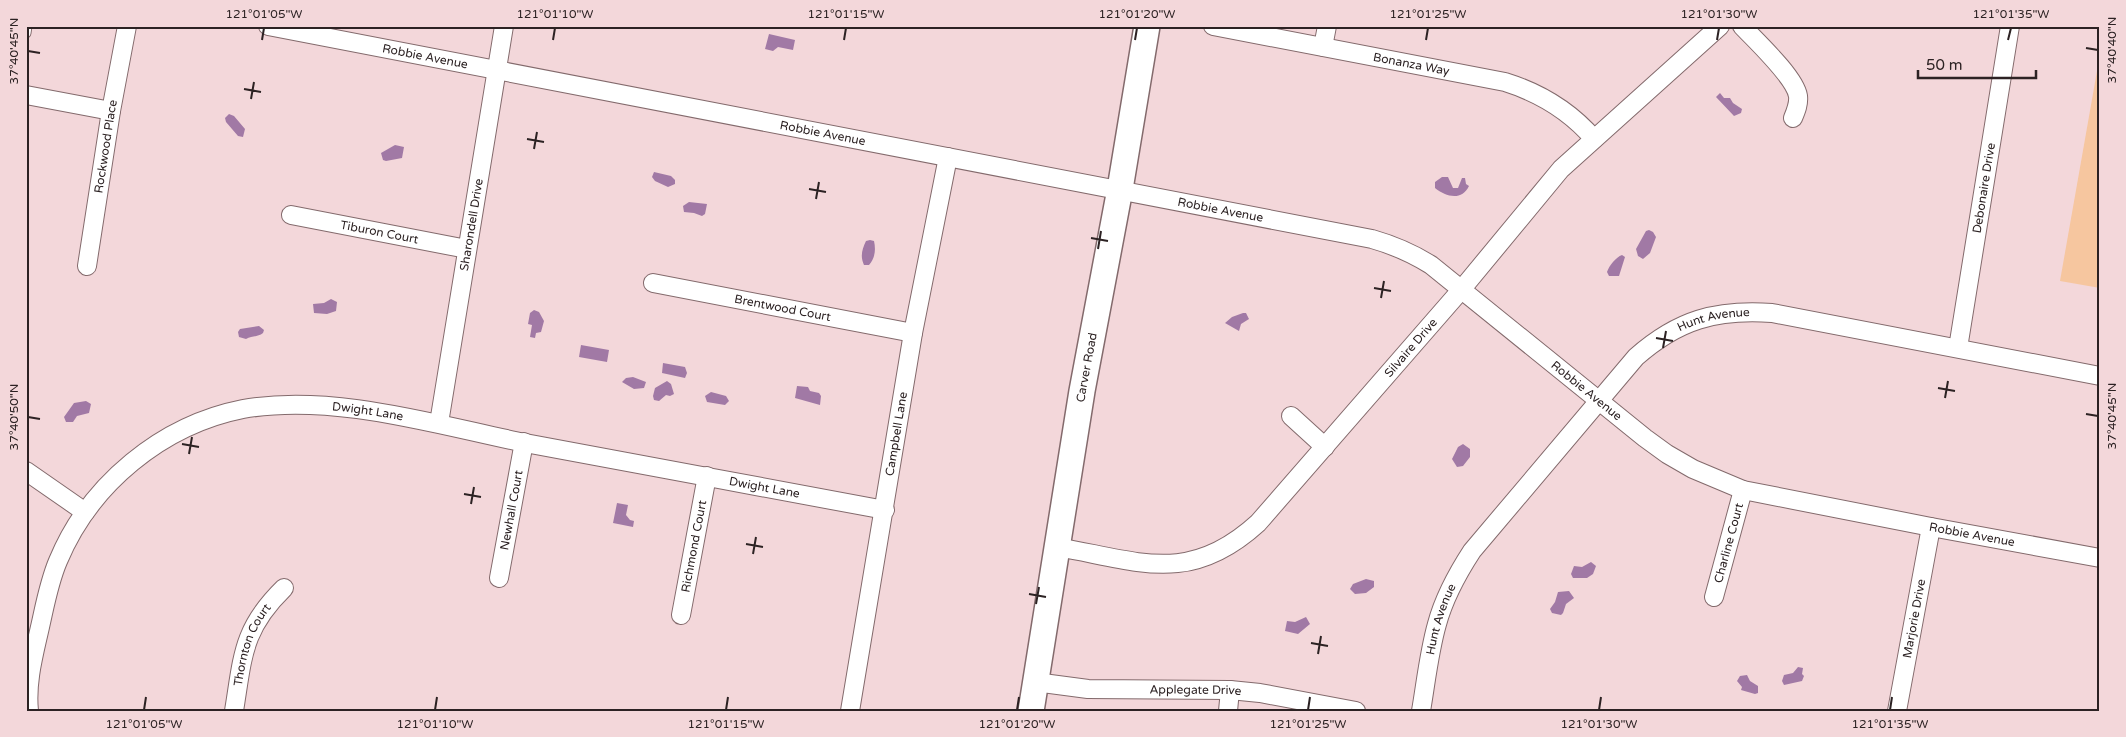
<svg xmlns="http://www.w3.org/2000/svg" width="2126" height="737" font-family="'Varela Round',sans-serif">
<rect width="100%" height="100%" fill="#f3d7da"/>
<path fill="#f6c69f" d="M2100 54V288L2060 281Z"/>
<path fill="#a179a5" d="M769 34 795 40 793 50 778 47 773 51 765 49Z
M1720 93 1724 98H1730L1733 103 1742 109 1741 113 1734 116 1716 97Z
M229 114 234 116 245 129 243 137 238 136 226 122 225 118Z
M395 145 404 147 402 158 386 161 383 160 381 153Z
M654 172 671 176 675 180V184L668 187 655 181 652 177Z
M1442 177H1448L1453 188H1458L1462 178H1465L1466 184 1469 186C1462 201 1446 197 1435 188V182Z
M689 202 707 204 705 214 702 216 694 213 684 212 683 206Z
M1649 230 1653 232 1656 237 1650 253 1643 259 1638 256 1636 249 1646 231Z
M870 240 874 241C876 250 875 258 869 265H864C860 257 862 249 866 241Z
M1622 255 1625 257 1619 276H1609L1607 272C1609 266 1616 257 1622 255Z
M331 299 337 302 336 311 327 314 314 313 313 304 324 303Z
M534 310 539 312 544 321 541 332 536 333 535 338 530 337 532 325 528 324 530 313Z
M1243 313H1246L1249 319 1241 324 1239 331 1225 323 1232 317Z
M259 326 264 330 263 333C258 337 252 336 246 339L239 337 238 332 240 329Z
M581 345 609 350 607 362 579 357Z
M663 363 685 367 687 373 685 378 662 373Z
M633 377 646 382 644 388 634 389 622 382 626 378Z
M667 381 671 384 674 394 670 396 666 395 659 401 654 400 653 396 655 388Z
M797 386 808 387 810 391 819 393 821 396 820 405 795 398Z
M711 392 726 396 729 401 725 405 707 402 705 396Z
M86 401 91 404 89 413 77 416 73 422H66L64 417 74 403Z
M1463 444 1470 449V457L1463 466 1457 467 1452 459 1458 447Z
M617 503 628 505 626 515 630 520 634 521 633 527 613 523Z
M1591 562 1596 566 1593 574 1587 578H1573L1571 574 1574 566 1582 567Z
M1366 579 1374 581V587L1366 593 1355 594 1350 589 1353 584Z
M1569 591 1574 598 1566 604 1563 613 1561 615 1552 613 1550 609 1555 602 1558 592Z
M1306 617 1310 624 1298 634 1285 631 1287 621 1295 622Z
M1798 667 1803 668 1802 674 1804 676 1802 681 1784 685 1782 681 1784 675 1793 673Z
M1747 675 1750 681 1758 686V693L1755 694 1741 690 1742 687 1737 681 1740 676Z"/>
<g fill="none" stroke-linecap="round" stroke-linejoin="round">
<g stroke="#836a6c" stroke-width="11">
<path id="lane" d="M26 33 27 26"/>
</g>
<g stroke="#836a6c" stroke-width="20">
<g id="street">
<path id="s1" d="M268 26 1372 239C1393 245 1412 253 1431 265L1645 438 1667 454 1693 469 1743 490 1931 527 2100 558"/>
<path id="s2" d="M1213 26 1505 82C1540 93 1570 111 1594 139"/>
<path d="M1742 26C1756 41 1795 77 1798 96 1799 104 1796 111 1793 118"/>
<path d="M1323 47 1327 26"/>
<path d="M26 95 111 111"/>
<path id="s3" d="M291 215 467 249"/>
<path id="s4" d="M87 266 111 111 127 26"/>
<path id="s5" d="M653 283 913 333"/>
<path id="s6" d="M1958 348 2010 26"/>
<path d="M1291 416 1325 447"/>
<path id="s7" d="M439 423 504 26"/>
<path d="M26 471 85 512"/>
<path id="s8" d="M1057 547C1139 561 1189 586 1258 523L1461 290 1561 169 1720 26"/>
<path id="s9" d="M499 578 524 442"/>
<path id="s10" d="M1714 597 1743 490"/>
<path id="s11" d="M681 615 707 476"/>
<path id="s12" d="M1035 682 1088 689 1230 690 1260 693 1356 711"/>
<path id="s13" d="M29 711C26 682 34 654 40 627 45 605 49 582 58 561 90 484 162 425 243 409 333 393 437 425 525 443 645 466 765 487 885 510"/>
<path id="s14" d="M234 711C243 656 242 629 284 588"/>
<path id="s15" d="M850 711 913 333 948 157"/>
<path d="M1228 711 1230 690"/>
<path id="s16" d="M1421 711C1426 682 1429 652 1437 624 1444 598 1457 574 1472 551L1636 357C1678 320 1716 309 1772 313L2100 376"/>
<path id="s17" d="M1897 711 1931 527"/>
</g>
</g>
<g stroke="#836a6c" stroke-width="28">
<g id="secondary">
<path id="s18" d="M1031 711 1082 391 1120 189 1147 26"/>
</g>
</g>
<use href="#lane" stroke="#fff" stroke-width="9"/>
<use href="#street" stroke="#fff" stroke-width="18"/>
<use href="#secondary" stroke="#fff" stroke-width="25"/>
</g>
<path fill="none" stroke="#2c2223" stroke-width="2" d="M262 40 264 28M553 40 555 28M844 40 846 28M1135 40 1137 28M1426 40 1428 28M1717 40 1719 28M2008 40 2011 28M2086 48 2098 50M28 51 40 53M244 89 261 92M251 99 254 82M527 139 544 142M534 149 537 132M809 189 826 192M816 199 819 182M1091 238 1108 241M1098 249 1101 231M1374 288 1391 291M1381 298 1384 281M1656 338 1673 341M1663 348 1666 331M1938 388 1955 391M1945 398 1948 381M2086 414 2098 416M28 417 40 419M182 444 199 447M189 454 192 437M464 494 481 497M471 504 474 487M746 544 763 547M753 554 756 537M1029 594 1046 597M1036 604 1039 587M1311 643 1328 646M1318 654 1321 636M144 710 146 697M435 710 437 697M726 710 728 697M1017 710 1019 697M1308 710 1310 697M1599 710 1601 697M1890 710 1892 697"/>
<g text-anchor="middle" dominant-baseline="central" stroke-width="4.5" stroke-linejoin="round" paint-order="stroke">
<g font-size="12" fill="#2c2223" stroke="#f3d7da">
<text stroke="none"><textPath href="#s1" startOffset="160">Robbie Avenue</textPath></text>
<text stroke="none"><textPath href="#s2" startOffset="202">Bonanza Way</textPath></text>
<text stroke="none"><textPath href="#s1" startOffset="565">Robbie Avenue</textPath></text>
<text stroke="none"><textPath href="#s4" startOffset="121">Rockwood Place</textPath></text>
<text stroke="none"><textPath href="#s6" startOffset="162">Debonaire Drive</textPath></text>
<text stroke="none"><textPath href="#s1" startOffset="970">Robbie Avenue</textPath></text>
<text stroke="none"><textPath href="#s7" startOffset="201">Sharondell Drive</textPath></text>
<text stroke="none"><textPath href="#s3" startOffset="90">Tiburon Court</textPath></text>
<text stroke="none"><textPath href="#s5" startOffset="132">Brentwood Court</textPath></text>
<text stroke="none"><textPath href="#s16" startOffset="512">Hunt Avenue</textPath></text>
<text stroke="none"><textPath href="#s8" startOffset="446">Silvaire Drive</textPath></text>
<text stroke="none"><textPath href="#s18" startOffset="348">Carver Road</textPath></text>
<text stroke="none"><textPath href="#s1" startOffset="1389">Robbie Avenue</textPath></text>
<text stroke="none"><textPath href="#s13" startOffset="528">Dwight Lane</textPath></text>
<text stroke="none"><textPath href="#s15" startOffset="281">Campbell Lane</textPath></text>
<text stroke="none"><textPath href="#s13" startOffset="932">Dwight Lane</textPath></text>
<text stroke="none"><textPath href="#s9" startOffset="69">Newhall Court</textPath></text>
<text stroke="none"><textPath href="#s1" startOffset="1809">Robbie Avenue</textPath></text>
<text stroke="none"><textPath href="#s10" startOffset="56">Charline Court</textPath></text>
<text stroke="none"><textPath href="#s11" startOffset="70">Richmond Court</textPath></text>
<text stroke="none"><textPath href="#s17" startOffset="94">Marjorie Drive</textPath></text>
<text stroke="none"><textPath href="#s16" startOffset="94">Hunt Avenue</textPath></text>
<text stroke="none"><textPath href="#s14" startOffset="69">Thornton Court</textPath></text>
<text stroke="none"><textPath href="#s12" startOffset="161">Applegate Drive</textPath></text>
</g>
</g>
<rect width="2126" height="737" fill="none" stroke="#f3d7da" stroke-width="55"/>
<path d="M1918 70v8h118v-8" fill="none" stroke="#2c2223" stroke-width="2.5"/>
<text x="1926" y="70" font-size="15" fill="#2c2223" stroke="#f3d7da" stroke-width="4" paint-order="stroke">50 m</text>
<rect x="28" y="28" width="2070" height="682" fill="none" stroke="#2c2223" stroke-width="2"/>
<g font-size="12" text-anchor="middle" fill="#2c2223">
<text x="264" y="18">121°01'05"W</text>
<text x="555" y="18">121°01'10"W</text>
<text x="846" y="18">121°01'15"W</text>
<text x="1137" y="18">121°01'20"W</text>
<text x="1428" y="18">121°01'25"W</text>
<text x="1719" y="18">121°01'30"W</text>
<text x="2011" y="18">121°01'35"W</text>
<text transform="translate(2112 50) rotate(-90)" y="4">37°40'40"N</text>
<text transform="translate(14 51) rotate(-90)" y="4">37°40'45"N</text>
<text transform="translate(2112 416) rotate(-90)" y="4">37°40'45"N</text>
<text transform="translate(14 417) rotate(-90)" y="4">37°40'50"N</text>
<text x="144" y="728">121°01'05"W</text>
<text x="435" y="728">121°01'10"W</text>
<text x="726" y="728">121°01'15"W</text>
<text x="1017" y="728">121°01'20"W</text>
<text x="1308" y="728">121°01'25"W</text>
<text x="1599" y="728">121°01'30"W</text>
<text x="1890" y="728">121°01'35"W</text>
</g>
</svg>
